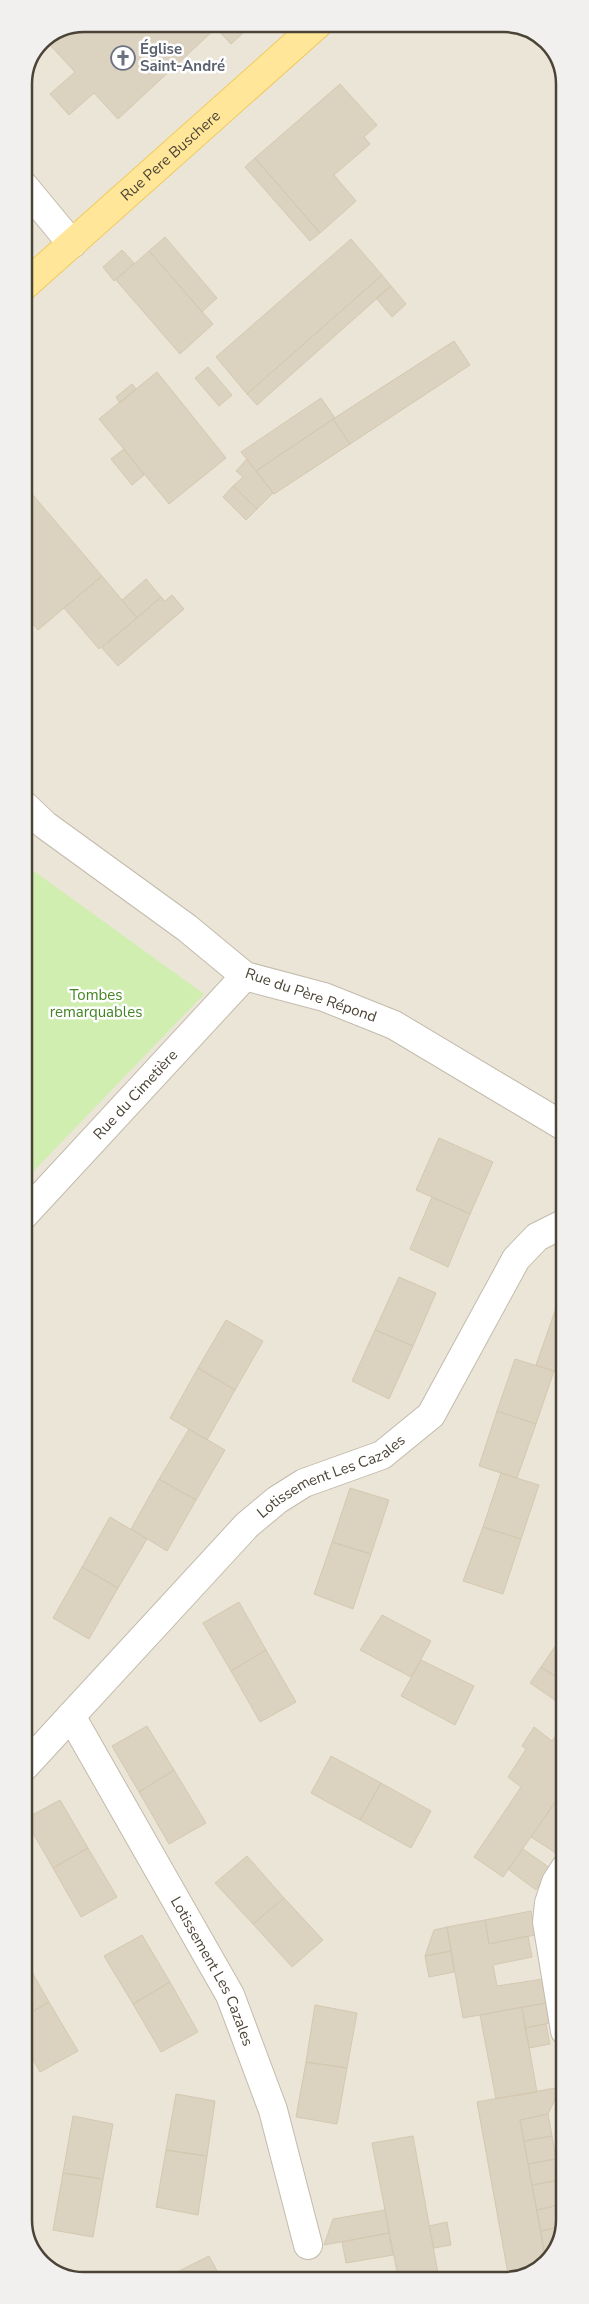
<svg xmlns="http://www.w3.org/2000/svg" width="589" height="2304" font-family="'Nunito Sans',sans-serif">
<rect width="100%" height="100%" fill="#f6f3e9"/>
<path fill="#eae5d7" d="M85 24H512L547 41 564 73 565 2219 550 2259 516 2279 77 2280 42 2263 25 2231 24 85 42 41Z"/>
<path fill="#cfeeaf" d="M24 864 204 994 24 1181Z"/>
<path fill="#dcd2c0" stroke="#d5c8b0" d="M85 24H253L231 44 216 28 118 119 94 93 69 115 50 94 75 72 48 43 56 36Z
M340 84 377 125 364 137 370 144 334 175 356 201 320 233 255 158Z
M255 158 320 233 310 241 245 167Z
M165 237 217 298 202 312 149 251Z
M351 239 382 275 247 394 216 357Z
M122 250 134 263 114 281 103 267Z
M149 251 213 324 180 354 116 280Z
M382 275 391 286 257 405 247 394Z
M391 286 406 304 392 317 376 298Z
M454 341 470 365 350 444 333 419Z
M208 367 232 395 219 406 195 378Z
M157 372 226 458 169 504 99 419Z
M132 384 136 389 120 403 116 397Z
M321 398 335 418 256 471 241 452Z
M333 419 350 444 274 494 256 471Z
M124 449 144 475 132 485 111 459Z
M247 459 273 493 257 509 233 486 243 477 236 471Z
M233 486 257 509 246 520 223 497Z
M32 494 102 576 38 630 24 613V526L31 520 24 512V501Z
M24 512 31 520 24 526Z
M102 576 137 618 99 649 64 608Z
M146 579 161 597 137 618 122 600Z
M172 595 184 609 118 666 102 648 161 597 165 601Z
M439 1138 493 1162 470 1214 416 1190Z
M432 1197 470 1214 448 1267 410 1249Z
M399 1277 436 1293 413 1346 375 1330Z
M565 1282V1314L555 1311Z
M555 1311 565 1314V1375L536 1365Z
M226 1320 263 1341 235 1390 198 1368Z
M375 1330 413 1346 389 1399 352 1381Z
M515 1359 554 1371 536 1424 497 1411Z
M198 1368 235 1390 207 1440 170 1418Z
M497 1411 536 1424 517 1478 479 1466Z
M189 1429 225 1450 196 1500 159 1479Z
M501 1473 539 1485 521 1539 483 1527Z
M159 1479 196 1500 167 1551 131 1529Z
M350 1488 389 1500 371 1554 332 1542Z
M110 1517 147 1539 118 1588 82 1567Z
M483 1527 521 1539 503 1594 463 1581Z
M332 1542 371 1554 353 1609 314 1594Z
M82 1567 118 1588 89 1639 53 1618Z
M239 1602 266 1650 231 1671 203 1623Z
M382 1615 431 1641 411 1677 360 1650Z
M565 1632V1683L541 1667Z
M266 1650 296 1702 260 1722 231 1671Z
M421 1660 474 1686 455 1725 401 1696Z
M541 1667 565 1683V1707L530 1683Z
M147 1726 174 1770 139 1792 112 1746Z
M534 1727 552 1741 560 1730 565 1733V1788L503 1877 474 1857 521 1787 508 1777 526 1749 522 1746Z
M331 1756 381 1783 360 1820 311 1793Z
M174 1770 206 1823 169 1844 139 1792Z
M381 1783 431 1811 411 1848 360 1820Z
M565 1788V1846L559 1855 531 1837Z
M60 1800 88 1848 53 1868 25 1819Z
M88 1848 117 1897 81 1917 53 1868Z
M523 1849 550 1868 536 1890 508 1869Z
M247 1856 284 1898 253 1924 215 1883Z
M284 1898 323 1940 292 1967 253 1924Z
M531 1911 535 1935 489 1944 485 1920Z
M485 1920 489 1944 528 1936 532 1957 493 1965 497 1986 543 1979 547 2003 463 2018 447 1927Z
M447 1927 451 1951 425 1956 434 1930Z
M142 1935 170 1982 133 2004 104 1956Z
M451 1951 454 1972 429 1977 425 1956Z
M25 1960 49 2002 25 2016Z
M170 1982 198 2032 161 2052 133 2004Z
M49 2002 78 2051 40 2072 25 2045V2016Z
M547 2003 550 2023 525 2028 522 2007Z
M315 2005 357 2013 347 2068 306 2062Z
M522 2007 537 2092 496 2099 480 2015Z
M546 2024 550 2044 529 2048 525 2028Z
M306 2062 347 2068 337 2124 296 2117Z
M561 2087 548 2114 520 2120 546 2262 516 2279H509L477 2102Z
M176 2094 215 2101 207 2156 166 2150Z
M548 2114 552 2136 524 2141 520 2120Z
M73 2116 113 2124 103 2179 63 2173Z
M413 2136 439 2279H386L398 2277 372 2143Z
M552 2136 556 2159 528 2164 524 2141Z
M166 2150 207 2156 198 2215 156 2207Z
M556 2159 559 2180 532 2185 528 2164Z
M63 2173 103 2179 93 2237 53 2230Z
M559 2180 563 2204 537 2210 532 2185Z
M563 2204 565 2219 563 2226 541 2231 537 2210Z
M385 2210 389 2233 324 2245 333 2219Z
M447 2222 451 2245 434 2248 429 2226Z
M563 2226 554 2250 544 2252 541 2231Z
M389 2233 393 2255 346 2263 342 2242Z
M209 2256 222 2280H174L171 2275Z
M103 2271 106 2280 74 2278Z"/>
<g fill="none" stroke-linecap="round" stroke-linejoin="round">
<g stroke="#c3bbab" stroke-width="30">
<g id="minor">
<path d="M24 186 72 244"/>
<path d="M24 805 45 825 187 928 245 976 324 997 394 1025 565 1127"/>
<path id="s1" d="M24 1215 245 976"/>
<path id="s2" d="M71 1716 230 1995 273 2110 308 2245"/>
<path id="s3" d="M25 1766 247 1525 277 1500 304 1483 382 1455 431 1415 516 1259 537 1237 565 1223"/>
<path d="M565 1868 556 1882 549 1903 547 1922 565 2031"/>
</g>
</g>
<g stroke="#f0ca5e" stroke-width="30">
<g id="major">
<path id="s4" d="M24 286 318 24"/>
</g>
</g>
<use href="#minor" stroke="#fff" stroke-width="28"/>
<use href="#major" stroke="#ffe699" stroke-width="28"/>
</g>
<defs>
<g id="church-ring" transform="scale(1.25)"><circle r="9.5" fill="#fff" stroke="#6b7280" stroke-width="1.5"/><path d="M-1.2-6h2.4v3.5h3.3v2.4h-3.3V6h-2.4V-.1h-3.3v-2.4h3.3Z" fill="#6b7280"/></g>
</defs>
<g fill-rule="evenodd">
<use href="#church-ring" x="123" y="58"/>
</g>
<g text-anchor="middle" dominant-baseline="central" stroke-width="5" stroke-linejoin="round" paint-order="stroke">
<g font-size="15" font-weight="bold" fill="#5b616d" stroke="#fff" text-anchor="start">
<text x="140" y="49">Église<tspan x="140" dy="17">Saint-André</tspan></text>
</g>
<g font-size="15" fill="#4b4436" stroke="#fff">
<text stroke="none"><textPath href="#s4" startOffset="196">Rue Pere Buschere</textPath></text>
<text transform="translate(311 995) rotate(19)">Rue du Père Répond</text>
<text stroke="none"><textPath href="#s1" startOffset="164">Rue du Cimetière</textPath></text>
<text stroke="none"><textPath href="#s3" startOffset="426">Lotissement Les Cazales</textPath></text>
<text stroke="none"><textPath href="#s2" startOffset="292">Lotissement Les Cazales</textPath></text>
</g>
<g font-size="15" fill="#438423" stroke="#fff">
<text x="96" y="995">Tombes<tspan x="96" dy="17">remarquables</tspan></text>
</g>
</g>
<path d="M0 0H589V2304H0ZM84 32H504A52 52 0 0 1 556 84V2220A52 52 0 0 1 504 2272H84A52 52 0 0 1 32 2220V84A52 52 0 0 1 84 32Z" fill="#f1f0ef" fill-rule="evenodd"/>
<path fill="none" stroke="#4b4436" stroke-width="2.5" d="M84 32H504A52 52 0 0 1 556 84V2220A52 52 0 0 1 504 2272H84A52 52 0 0 1 32 2220V84A52 52 0 0 1 84 32Z"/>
</svg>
